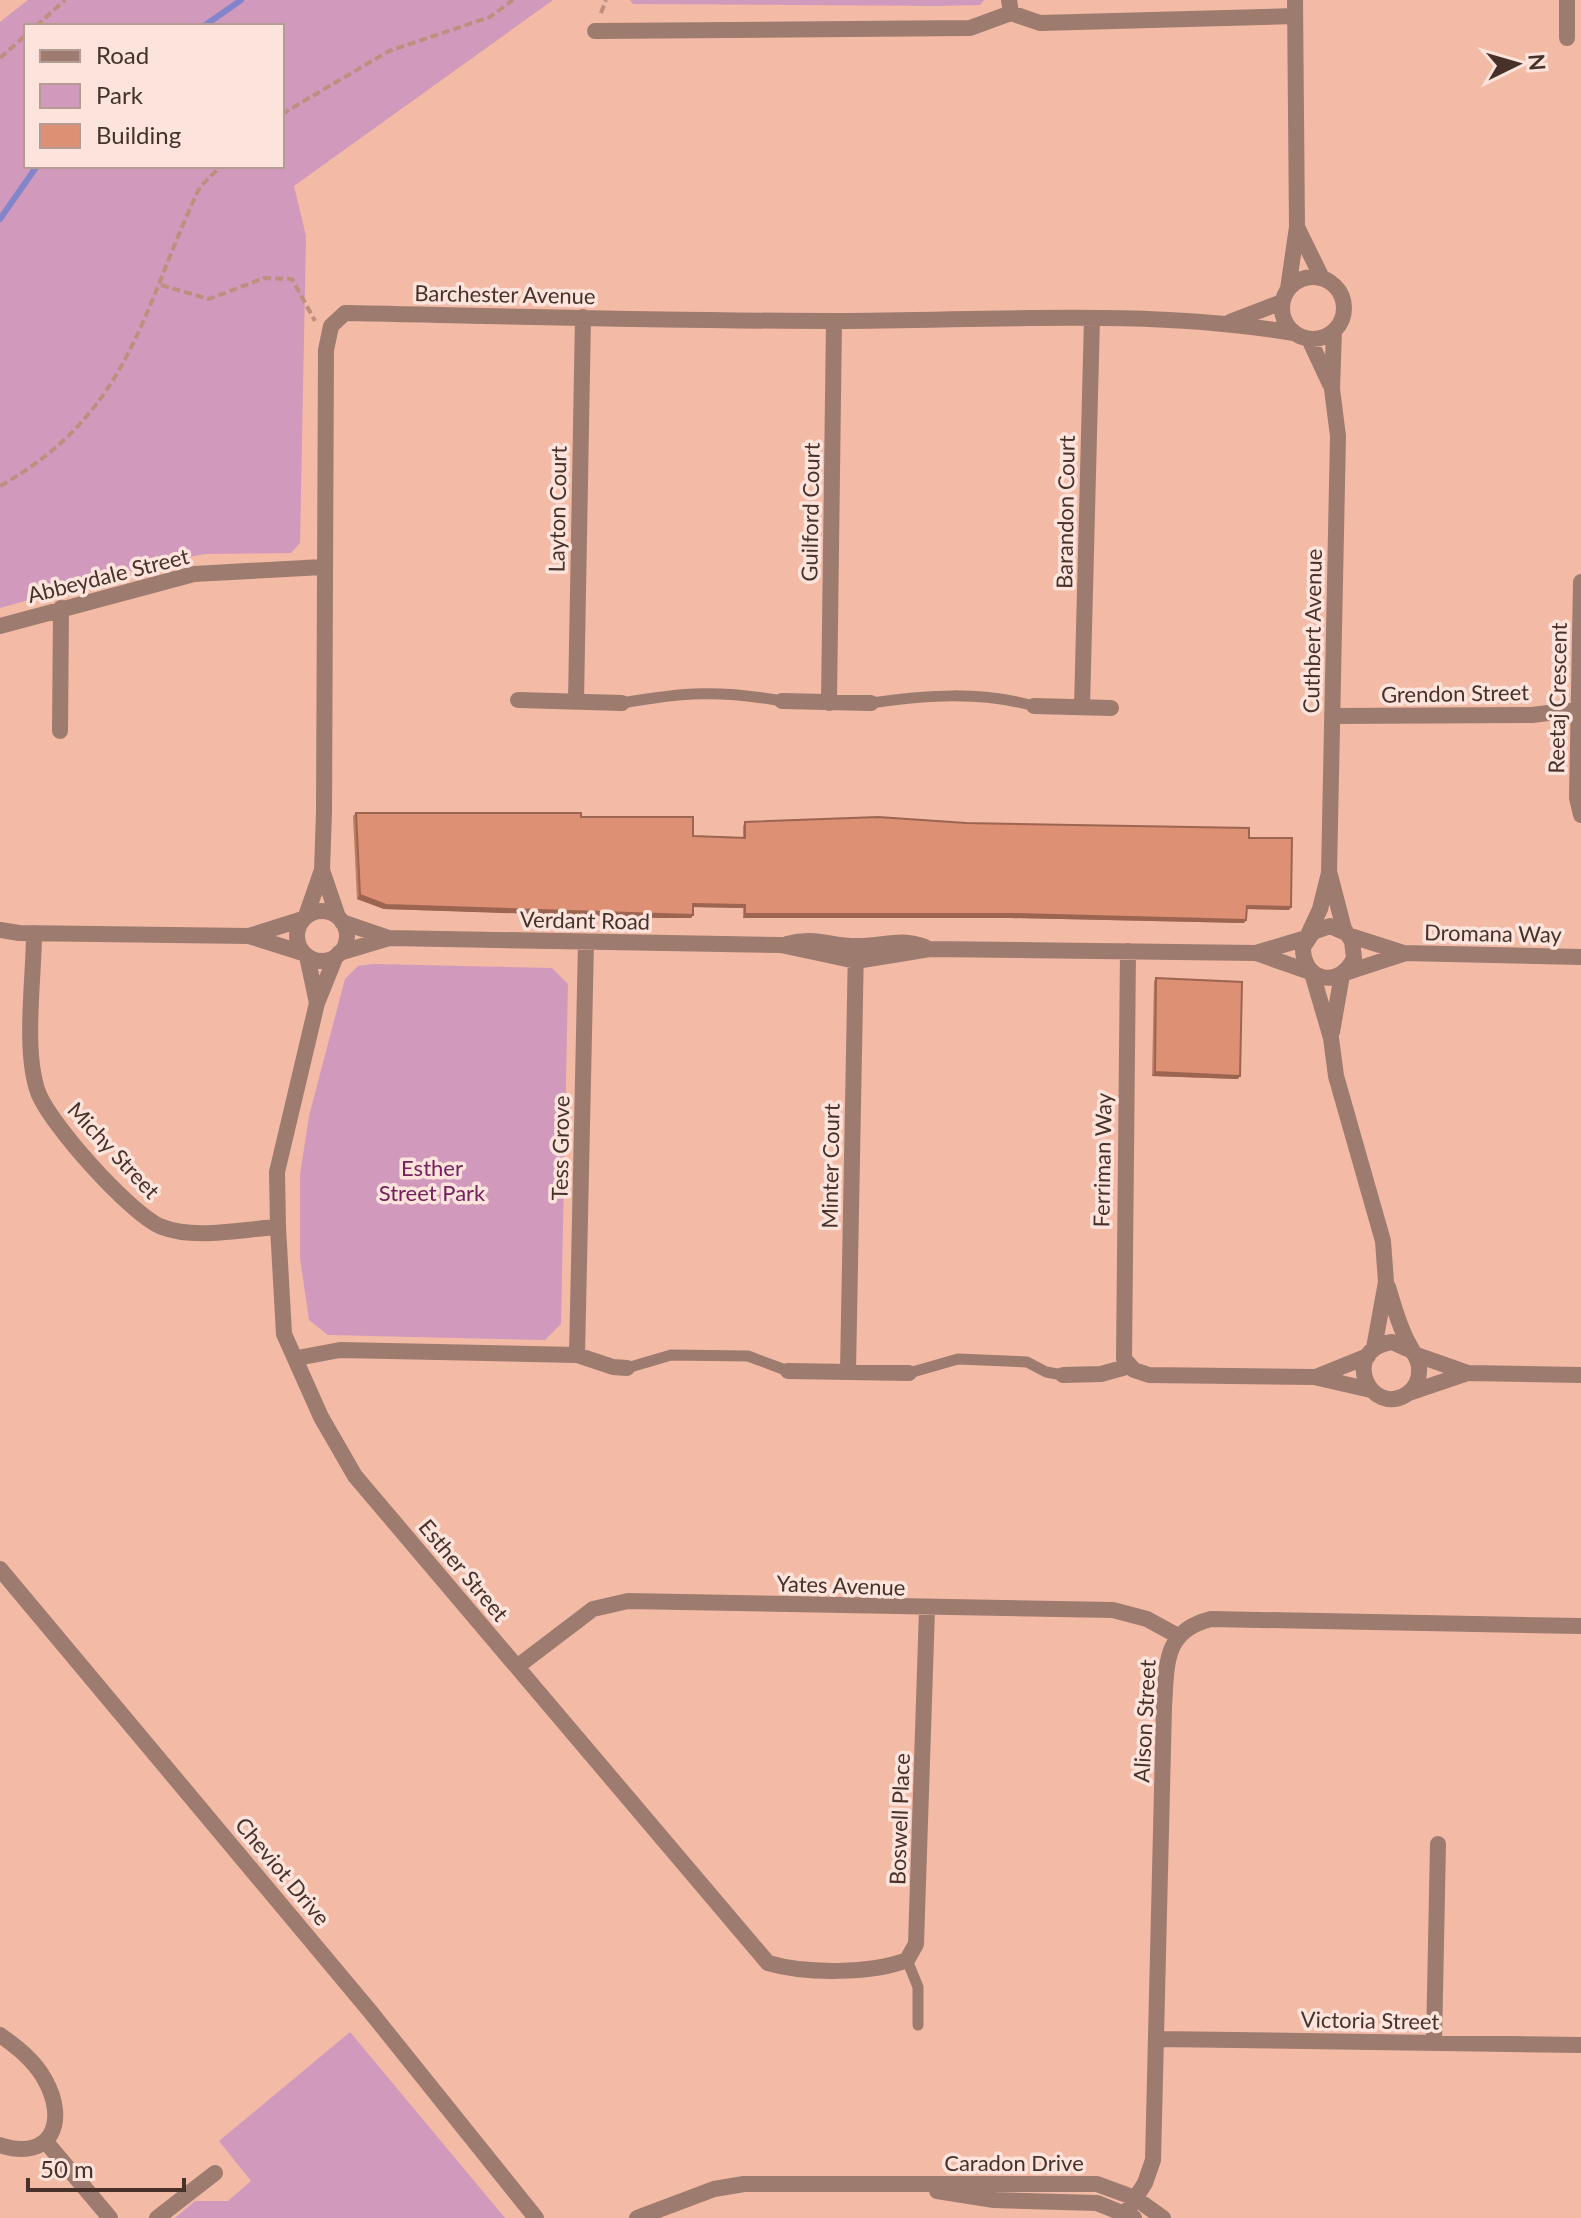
<svg xmlns="http://www.w3.org/2000/svg" width="1581" height="2218" font-family="Lato,sans-serif">
<rect width="100%" height="100%" fill="#f3baa5"/>
<path fill="#d19abd" fill-rule="evenodd" d="M28 0H553L294 186 306 236 300 543 291 553 205 554 166 561 0 608V22ZM282 26V166H26V26Z
M630 0H984L980 5 940 6 633 4Z
M373 964 552 968 568 984 561 1324 545 1340 328 1335 309 1320 300 1258V1175L309 1116 345 979 358 966Z
M350 2032 505 2218H175L195 2201H228L251 2181 219 2141Z"/>
<g fill="none" stroke-linecap="round" stroke-linejoin="round">
<path stroke="#8285ca" stroke-width="6" d="M204 26 241 0
M0 219 37 166"/>
<path stroke="#be8f7e" stroke-width="4" stroke-dasharray="8 4" stroke-linecap="butt" d="M601 13 606 0
M36 26 65 0
M0 58 26 35
M282 114 389 51 490 17 513 0
M161 285 209 299 264 278 292 279 315 321
M0 486C132 412 141 310 200 187L221 166"/>
<path stroke="#9d7c6f" stroke-width="11" d="M622 703C684 692 720 690 782 701
M871 703C928 695 979 691 1034 706
M627 1368 671 1355 748 1356 788 1371
M909 1373 958 1359 1027 1362 1046 1372 1063 1375
M907 1960 918 1987V2025"/>
<path stroke="#9d7c6f" stroke-width="16" d="M1009 0 1011 13 1040 23 1295 16
M595 31 970 28 1011 13
M1567 38V0
M1297 227 1322 278
M1282 308a31 31 0 1 1 62 0a31 31 0 1 1-62 0Z
M1288 289 1297 227 1295 0
M1230 322 1282 302
M1309 339 1330 384
M1581 582 1577 798 1581 815
M0 626 194 574 323 567
M518 700 622 703
M576 701 583 317
M782 701 871 703
M829 703 834 321
M1034 706 1111 708
M1082 707 1092 318
M1332 716 1532 715 1581 709
M60 731 61 608
M322 870 338 917
M1330 875 1344 929 1352 941 1354 958C1340 990 1302 981 1303 947L1313 932 1330 926 1346 933
M297 936a25 25 0 1 1 50 0a25 25 0 1 1-50 0Z
M306 916 322 870 324 812 326 350 331 326 345 313C508 316 672 321 835 321 987 321 1143 308 1294 333
M342 922 389 938 781 945 856 961 930 949 1256 953 1310 972
M0 930 19 933 249 936 303 919
M34 933C34 979 23 1050 38 1092 49 1123 131 1215 162 1227 195 1240 243 1229 278 1227
M1348 935 1404 953 1581 957
M249 936 303 953
M1307 937 1320 909 1329 873 1338 436 1332 389 1334 331
M787 944C816 936 829 946 856 946 882 947 900 937 925 947
M1128 951 1124 1359 1134 1370 1149 1375 1314 1377 1371 1390
M339 953 389 938
M1256 953 1306 938
M307 956 317 1003
M336 956 317 1003 277 1172 278 1227 284 1334 321 1417 355 1476 768 1963C805 1974 871 1974 907 1960L916 1944 927 1609
M1312 973 1331 1038 1336 1076 1383 1241 1386 1282 1374 1348
M1345 973 1403 954
M1332 1032 1342 975
M1388 1287C1393 1303 1397 1319 1404 1334 1408 1345 1418 1356 1419 1367 1420 1378 1416 1388 1407 1394 1370 1418 1339 1350 1392 1342L1412 1351
M1414 1354 1468 1373 1581 1375
M577 1355 586 942
M297 1358 340 1350 577 1355 613 1367 627 1368
M788 1371 909 1373
M848 1371 856 946
M1063 1375 1101 1374 1130 1366
M1316 1377 1368 1356
M1409 1393 1468 1373
M0 1569 369 2010 536 2218
M518 1666 593 1609 628 1601 1113 1610 1147 1619 1178 1636
M0 2035C17 2047 35 2061 45 2080 68 2121 52 2162 0 2145
M1159 2039 1581 2045
M1434 2043 1438 1844
M46 2142 110 2218
M937 2191 994 2200 1097 2203 1134 2218
M1126 2213 1145 2183 1153 2160 1164 1707C1167 1664 1163 1631 1211 1619L1581 1626
M157 2218 215 2173
M637 2218 714 2189 744 2184H1097L1135 2198 1163 2218"/>
</g>
<path fill="#be7c64" d="M356 813 581 817 693 836 743 837V826L745 822 966 823 1249 838 1291 907 1289 910 1246 909V920L1244 923 1011 918H743V908L693 907V915L691 918 384 909 357 899 353 816Z
M1156 978 1238 1079 1152 1076 1154 981Z"/>
<path fill="#9b6551" d="M360 895 693 915 691 918H657L384 909 357 899Z
M693 904 745 905 743 908 691 907Z
M1247 906 1291 907 1289 910 1244 909Z
M745 914H1013L1246 920 1244 923 1011 918H743Z
M1155 1072 1240 1076 1238 1079 1152 1076Z"/>
<path fill="#dd9074" stroke="#9b6551" stroke-width="2" d="M356 813H581V817H693V836L745 838V822L878 817 966 823 1249 828V838H1292L1291 907 1247 906 1246 920 1013 914H745V905L693 904V915L386 905 360 895Z
M1156 978 1242 982 1240 1076 1155 1072Z"/>
<g text-anchor="middle" dominant-baseline="central" stroke-width="7" stroke-linejoin="round" paint-order="stroke">
<g font-size="22" fill="#483129" stroke="#fce3db">
<text transform="translate(505 294) rotate(1)">Barchester Avenue</text>
<text transform="translate(557 509) rotate(-89)">Layton Court</text>
<text transform="translate(810 512) rotate(-89)">Guilford Court</text>
<text transform="translate(1065 512) rotate(-89)">Barandon Court</text>
<text transform="translate(108 575) rotate(-14)">Abbeydale Street</text>
<text transform="translate(1312 631) rotate(-89)">Cuthbert Avenue</text>
<text transform="translate(1455 693) rotate(-1)">Grendon Street</text>
<text transform="translate(1557 698) rotate(-89)">Reetaj Crescent</text>
<text transform="translate(585 920) rotate(1)">Verdant Road</text>
<text transform="translate(1493 933) rotate(1)">Dromana Way</text>
<text transform="translate(560 1148) rotate(-89)">Tess Grove</text>
<text transform="translate(114 1150) rotate(47)">Michy Street</text>
<text transform="translate(1102 1160) rotate(-89)">Ferriman Way</text>
<text transform="translate(830 1166) rotate(-89)">Minter Court</text>
<text transform="translate(464 1570) rotate(50)">Esther Street</text>
<text transform="translate(841 1585) rotate(2)">Yates Avenue</text>
<text transform="translate(1144 1721) rotate(-87)">Alison Street</text>
<text transform="translate(899 1819) rotate(-88)">Boswell Place</text>
<text transform="translate(283 1871) rotate(50)">Cheviot Drive</text>
<text transform="translate(1370 2020) rotate(1)">Victoria Street</text>
<text x="1014" y="2162">Caradon Drive</text>
</g>
<g font-size="22" fill="#73225c" stroke="#fce3db">
<text x="432" y="1167">Esther<tspan x="432" dy="25">Street Park</tspan></text>
</g>
</g>
<rect x="24" y="24" width="260" height="144" fill="#fce3db" stroke="#b49c94" stroke-width="2"/>
<rect x="40" y="50" width="40" height="12" fill="#9d7c6f" stroke="#b49c94" stroke-width="2"/>
<text x="96" y="64" font-size="24" fill="#483129">Road</text>
<rect x="40" y="84" width="40" height="24" fill="#d19abd" stroke="#b49c94" stroke-width="2"/>
<text x="96" y="104" font-size="24" fill="#483129">Park</text>
<rect x="40" y="124" width="40" height="24" fill="#dd9074" stroke="#b49c94" stroke-width="2"/>
<text x="96" y="144" font-size="24" fill="#483129">Building</text>
<g transform="translate(1517 64) rotate(85)" stroke="#fce3db" stroke-width="6" paint-order="stroke">
<path d="M0-6L14 30L0 20L-14 30Z" fill="#483129"/>
<text y="-12" font-size="22" font-weight="bold" text-anchor="middle" fill="#483129">N</text>
</g>
<path d="M28 2178v12h156v-12" fill="none" stroke="#483129" stroke-width="4"/>
<text x="40" y="2178" font-size="24" fill="#483129" stroke="#fce3db" stroke-width="6" paint-order="stroke">50 m</text>
</svg>
